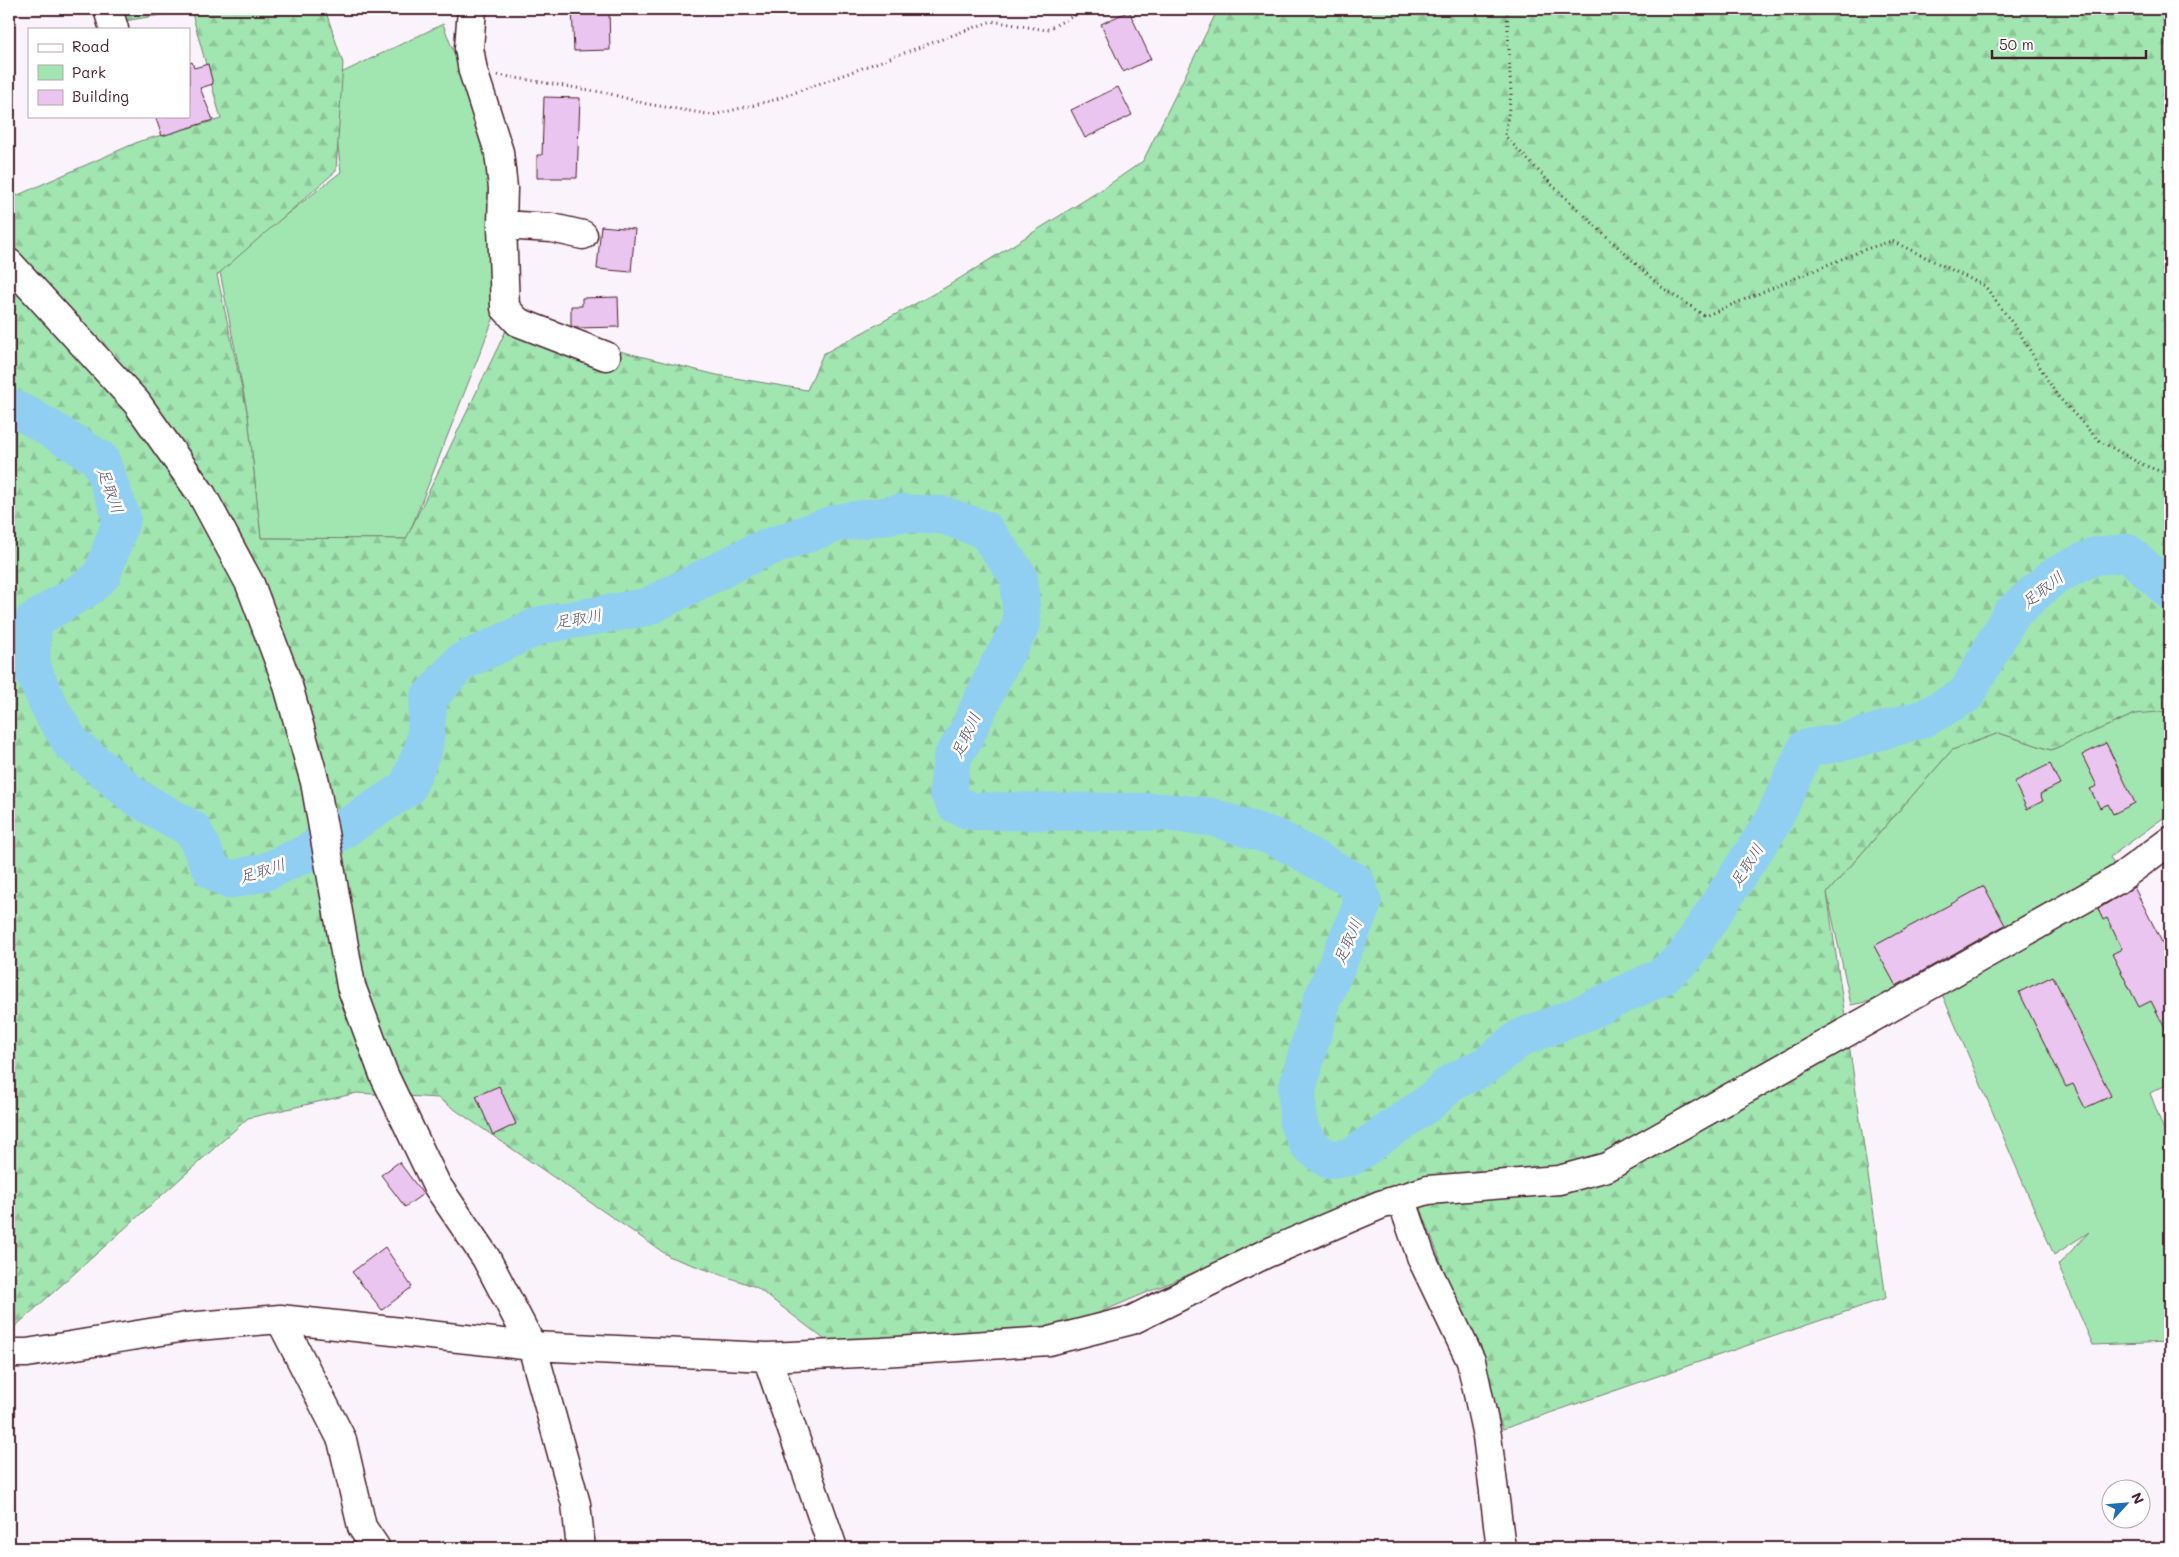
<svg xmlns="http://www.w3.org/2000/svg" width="2179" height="1557" font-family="Mali,'Klee One',sans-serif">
<defs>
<pattern id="forest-firs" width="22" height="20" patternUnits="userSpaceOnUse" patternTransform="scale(1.25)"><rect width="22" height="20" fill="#a1e5b1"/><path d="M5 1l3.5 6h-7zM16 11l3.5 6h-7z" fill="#8cc498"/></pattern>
</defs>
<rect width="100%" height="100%" fill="#fbf3fc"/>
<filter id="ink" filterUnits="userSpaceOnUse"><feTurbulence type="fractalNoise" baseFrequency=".02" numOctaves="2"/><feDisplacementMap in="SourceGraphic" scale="10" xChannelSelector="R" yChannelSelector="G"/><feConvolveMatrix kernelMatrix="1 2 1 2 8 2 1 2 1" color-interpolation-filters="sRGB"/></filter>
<g filter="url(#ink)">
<path fill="#a1e5b1" stroke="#76826e" d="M443 24 469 93 489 168 496 312 407 539 261 538 248 416 219 267 341 172 334 114 337 75Z
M2170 706V813L2110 857 2170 977V1083L2150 1093 2170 1146V1342L2093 1345 2058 1265 2089 1232 2054 1255 1939 987 1851 1005 1827 893 1952 750 1999 733 2051 750 2135 714Z"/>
<path fill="url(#forest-firs)" stroke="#76826e" d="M109 9H325L343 63 336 171 217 275 248 416 261 538 406 539 509 324 717 375 807 390 823 354 946 287 1104 188 1143 161 1217 11 1241 9H2170V711L2135 714 2051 750 1999 733 1952 750 1827 893 1886 1298 1503 1429 1413 1187 1275 1238 1061 1329 833 1346 756 1287 670 1257 438 1098 357 1093 248 1118 9 1332V199L140 141 221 119 191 10 112 23Z"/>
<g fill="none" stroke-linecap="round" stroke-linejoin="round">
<path stroke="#91cff2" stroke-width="38" d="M9 407 29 416 100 459 122 518 102 575 90 586 33 621 31 666 50 708 71 743 134 796 193 830 212 870 229 880 265 872 307 853 407 788 424 747 429 698 461 662 541 625 647 607 756 552 837 523 901 513 943 515 985 530 1019 577 1022 624 997 669 966 735 952 758 948 791 955 804 971 811 1163 812 1211 817 1277 838 1356 882 1363 903 1322 1000 1297 1090 1298 1123 1308 1144 1329 1160 1351 1157 1430 1102 1451 1083 1487 1065 1520 1038 1575 1017 1661 977 1684 958 1772 823 1806 748 1840 743 1925 718 1966 695 2011 614 2054 576 2095 556 2128 553 2170 591"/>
</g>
<path fill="#eac5ef" stroke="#4a1f2b" d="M572 9H609L610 50 574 51Z
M1129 11 1151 59 1123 72 1101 24Z
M192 62 194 68 208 64 213 84 200 88 213 120 162 136 155 116H189V63Z
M1118 87 1132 115 1085 138 1071 110Z
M544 97 580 98 577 178H537V155H542Z
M601 226 635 229 631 272 597 269Z
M618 297 619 327 576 328 571 326V306H582V298Z
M2106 743 2135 803 2113 814 2108 804 2100 808 2090 789 2097 786 2082 755Z
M2050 764 2060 784 2040 794 2043 801 2027 809 2014 782Z
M1984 886 2005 925 1896 986 1874 946Z
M2134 887 2170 958V1038L2151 1001 2139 1007 2112 954 2122 949 2107 918 2103 920 2098 909Z
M2053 976 2111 1096 2085 1108 2073 1084 2066 1087 2019 992Z
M499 1086 516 1124 493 1135 476 1096Z
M399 1162 423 1194 405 1207 381 1175Z
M385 1247 412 1287 382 1310 352 1272Z"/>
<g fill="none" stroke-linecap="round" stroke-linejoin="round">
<g stroke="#4a1f2b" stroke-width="31">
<path id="minor" d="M108 9 114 29
M472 9 469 48 473 71 499 152 503 188 502 225 505 308 518 322 606 356
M502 225 552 228 583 235
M9 263 137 403 202 495 250 584 287 682 315 782 351 986 384 1075 436 1184 486 1258 532 1346 576 1504 581 1548
M1401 1198 1422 1259 1471 1361 1487 1436 1501 1548
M280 1319 342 1440 362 1527 376 1548
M9 1353H27L186 1327 280 1319 532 1346 767 1357 882 1352 1049 1341 1132 1320 1263 1255 1380 1205 1428 1190 1559 1180 1607 1167 2117 880 2170 841
M767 1357 833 1548"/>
</g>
<path stroke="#4a1f2b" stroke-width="3" stroke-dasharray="1 4" stroke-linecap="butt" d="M1507 9 1511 94 1505 136 1554 187 1635 263 1660 286 1705 316 1863 250 1892 241 1985 286 2019 332 2056 394 2098 440 2141 464 2170 475
M498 75 607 93 647 104 713 115 774 100 992 21 1046 30 1087 9"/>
<use href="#minor" stroke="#fff" stroke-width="28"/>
</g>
</g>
<g text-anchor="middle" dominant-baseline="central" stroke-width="5" stroke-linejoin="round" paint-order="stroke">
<g font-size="16" font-style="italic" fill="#5f5467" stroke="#fff">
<text transform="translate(111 490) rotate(70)">足取川</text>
<text transform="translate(2042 589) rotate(-38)">足取川</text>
<text transform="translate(578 618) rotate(-10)">足取川</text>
<text transform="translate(965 735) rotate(-65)">足取川</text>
<text transform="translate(1746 865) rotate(-58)">足取川</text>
<text transform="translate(262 870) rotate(-18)">足取川</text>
<text transform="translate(1347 941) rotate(-67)">足取川</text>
</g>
</g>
<rect width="2179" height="1557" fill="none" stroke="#fff" stroke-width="30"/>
<rect x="15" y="15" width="2149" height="1527" fill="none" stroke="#4a1f2b" stroke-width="2" filter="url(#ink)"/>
<rect x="28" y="28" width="162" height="90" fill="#ffffff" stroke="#b7a5aa"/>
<rect x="38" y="44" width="25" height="8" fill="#ffffff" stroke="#b7a5aa"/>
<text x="72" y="52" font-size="15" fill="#4a1f2b">Road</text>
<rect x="38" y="65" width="25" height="15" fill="#a1e5b1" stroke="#b7a5aa"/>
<text x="72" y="78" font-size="15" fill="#4a1f2b">Park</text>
<rect x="38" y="90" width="25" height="15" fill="#eac5ef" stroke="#b7a5aa"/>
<text x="72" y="102" font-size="15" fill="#4a1f2b">Building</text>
<g transform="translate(2126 1504) rotate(64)"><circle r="24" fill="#ffffff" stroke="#b7a5aa"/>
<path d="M0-4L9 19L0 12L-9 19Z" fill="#1f6fb2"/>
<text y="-8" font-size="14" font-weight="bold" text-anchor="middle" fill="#4a1f2b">N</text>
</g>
<path d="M1992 50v8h154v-8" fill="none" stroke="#4a1f2b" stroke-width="2.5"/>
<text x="1999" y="50" font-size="15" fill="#4a1f2b" stroke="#ffffff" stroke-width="4" paint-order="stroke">50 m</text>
</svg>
